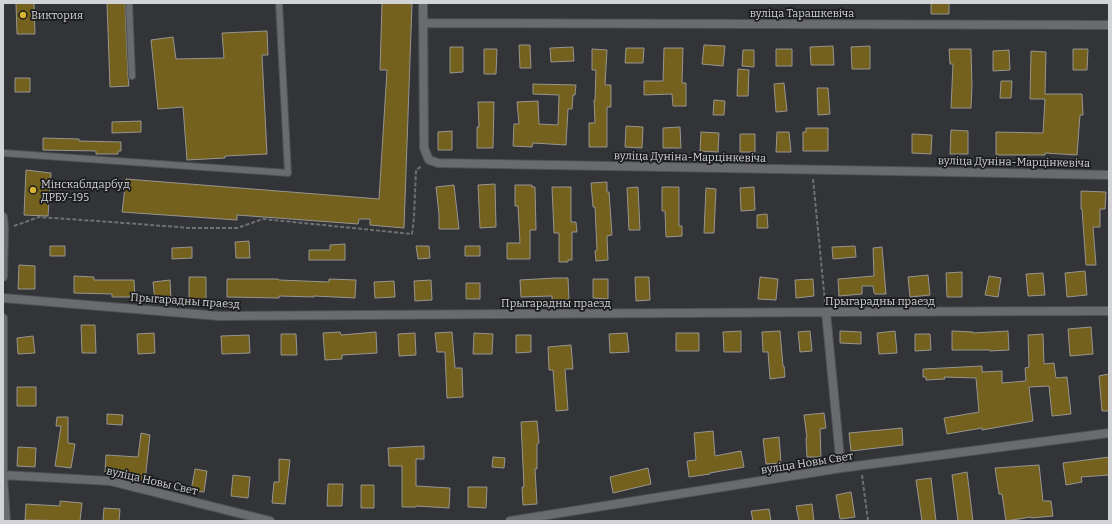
<svg xmlns="http://www.w3.org/2000/svg" width="1112" height="524" font-family="Bitter,serif">
<rect width="100%" height="100%" fill="#323438"/>
<path fill="#74611e" stroke="#979590" d="M16 3H34L35 34H17Z
M107 3H125L128 76 129 86 110 87Z
M382 3H412L404 228 370 225V219H359L358 224 237 215V220L122 212 126 179 379 199 387 70H380Z
M931 3H949V14H931Z
M267 31 268 55H262L267 154 225 156V158L187 160 183 107 158 109 151 40 173 37 176 59 224 58 222 33Z
M519 45H530L531 68H520Z
M704 45 725 46 723 66 702 64Z
M833 46 834 65H811L810 47Z
M870 46V69H852L851 47Z
M450 47H463V72L450 73Z
M573 47 574 61 551 62 550 48Z
M626 48H644L643 63H625Z
M664 48H683L682 83H686V106H673L672 94 644 95V81H663Z
M484 49H497L496 74H484Z
M592 49 607 50 605 85H611V107H607V147H589V123H595L594 100H595L596 70H592Z
M776 49H792V66H776Z
M949 49H971L972 85 971 108H951L953 64H950Z
M1073 49H1088L1087 70H1073Z
M743 50H754V67L742 66Z
M1009 50 1010 70 993 71V51Z
M1031 51 1046 52 1045 94H1082L1083 115H1080L1077 155 1045 153V155H996V132L1043 133 1045 99H1030Z
M738 69 749 70 748 96H737Z
M15 78H30V92H15Z
M1001 81H1012L1011 98H1000Z
M784 83 787 111 776 112 774 84Z
M533 84 576 85 575 95H573L572 109H568L566 145 533 143 532 147 513 146 514 124H519L517 102 538 101 539 124 558 125 559 95 533 94Z
M817 88H828L830 114 818 115Z
M714 100 725 101 724 115H713Z
M478 102H494L493 148H477V127H479Z
M141 121V132L112 133V122Z
M626 126 643 127 642 148 625 147Z
M680 127 681 148H663V128Z
M806 128H828V151H803V132H806Z
M951 130 968 131V154H950Z
M452 131V150H438V132Z
M701 132 719 133 718 152 700 151Z
M777 132H789L791 152H776Z
M740 134H755V152H740Z
M912 134 932 135 931 154 912 153Z
M43 138 79 139V141L121 142V151H118V154H96V151L43 150Z
M26 170 51 173 48 216 24 215Z
M607 182V192H609L612 235 607 236 608 260 596 261 595 251 597 250 595 207H593L591 183Z
M495 184 496 227 480 228 478 185Z
M454 185 459 229H439V214L436 187Z
M515 185H532V187H535L536 230H530V259H507V243H520L518 206H515Z
M552 187H571V222H576L577 232H572V260H568V262H559V233H554Z
M638 187 640 230H629L627 188Z
M662 187H679V226H682V236L666 237 665 211H662Z
M754 187 755 210 741 211 740 188Z
M706 188 716 189 714 233H704Z
M1081 191 1106 192 1105 209H1100V227H1093L1096 265H1086L1082 209H1081Z
M767 214 768 228H757V215Z
M249 241 250 258H236L235 242Z
M345 244V260H309V250H330V245Z
M50 246H65V256H50Z
M416 246H429L430 258 418 259Z
M465 246H480V256H465Z
M855 246 856 257 833 259 832 247Z
M192 247V258L172 259V248Z
M882 247 886 294H875L874 293 873 286H862V294L839 296 838 279 874 276 873 248Z
M19 265 35 266V289H18Z
M1085 271 1087 295 1067 297 1065 273Z
M962 272V297H947L946 273Z
M1043 273 1045 295 1028 296 1026 274Z
M928 275 930 295 910 297 908 277Z
M74 276 94 277V280H134L135 297H112V294L74 293Z
M989 276 1001 278 998 297 985 295Z
M189 277H206V300H189Z
M635 277H649L650 300 636 301Z
M760 277 778 279 776 300 758 299Z
M555 278H568L569 300H552V296L521 297 520 280Z
M227 279H278L279 280 329 282V279L356 280 355 298 314 296V297L279 296V298L227 297Z
M593 279H608V299L593 298Z
M813 279 814 296 796 298 795 280Z
M170 280 171 299 155 301 153 282Z
M431 280 432 300 415 301 414 281Z
M394 281 395 297 375 298 374 282Z
M466 283H480V299H466Z
M81 325H95L96 353H82Z
M1091 327 1093 354 1070 356 1068 329Z
M741 331V352H724L723 332Z
M780 331 783 366H784L785 377 770 379 768 352H763L762 332Z
M810 331 812 351 800 352 798 332Z
M840 331 861 332V344L840 343Z
M895 331 897 353 879 354 877 333Z
M952 331 973 332V333L1008 331 1009 350 990 351V350H952Z
M340 332 341 335 376 332 377 353 342 355V359L325 360 323 333Z
M452 332 455 368H462L463 397 447 398 445 352H437L435 333Z
M154 333 155 353 138 354 137 334Z
M415 333 416 355 399 356 398 334Z
M474 333 493 334 492 354H473Z
M627 333 629 352 610 353 609 334Z
M676 333H699V351H676Z
M281 334H296L297 355H281Z
M915 334H930L931 350 915 351Z
M1043 334 1044 364 1054 363 1056 378 1067 377 1071 414 1052 416 1049 386 1029 387 1033 421 982 430V428L947 434 944 418 979 412 976 378 944 377 945 379 926 380V377H923V369L982 366V372L1002 371V383L1026 381 1025 368 1029 367 1028 335Z
M249 335 250 353 222 354 221 336Z
M516 335H531V352L516 353Z
M33 336 35 353 18 354 17 338Z
M571 345 573 369H565L568 410 556 411 553 370H549L548 347Z
M1109 374V411H1102L1099 376Z
M17 387H36V406H17Z
M824 413 826 428 820 429 821 457H807L806 438H807L804 415Z
M107 414 123 415 122 425 107 424Z
M57 417H68V443L75 444 71 468 55 466 61 426H56Z
M537 421 539 443 537 444V469H535L537 504 523 505 522 487H524L521 422Z
M902 428 903 445 851 451 849 433Z
M713 431 715 456 741 451 744 467 710 473V474L689 477 687 461 696 460 694 433Z
M141 433 150 435 145 481 128 479V474L105 472 106 455 138 457Z
M779 437 781 463 766 464 763 439Z
M424 446V459H416V486L450 488 449 508 416 506V507H402V466H389L388 448Z
M18 447 36 448 35 467 17 466Z
M493 457 505 458 504 468 492 467Z
M1109 457V475L1081 477 1082 482 1066 485 1063 463Z
M279 459 290 460 285 504 272 503 274 482H279Z
M1039 465 1043 501H1051L1053 516 1031 518V517L1006 521 1002 494H999L995 468Z
M648 468 651 484 613 493 610 477Z
M195 469 207 471 204 492 191 491Z
M967 472 973 521H958L952 475Z
M233 475 250 477 248 498 231 496Z
M931 478 936 521H922L916 480Z
M328 484H343L342 506H327Z
M361 485H374V508H361Z
M468 487H487L486 508 468 507Z
M851 492 855 517 840 519 836 495Z
M60 501 82 503 80 521 25 520 26 504 60 506Z
M812 504 814 521H799L796 506Z
M104 508 120 509 119 521H103Z
M769 509 771 521H753L751 511Z"/>
<g fill="none" stroke-linecap="round" stroke-linejoin="round">
<g stroke="#4f5154" stroke-width="8">
<path id="service" d="M129 3 132 76
M3 153 288 173 279 3"/>
</g>
<g stroke="#4f5154" stroke-width="10">
<path id="minor" d="M423 3 424 148 429 160 438 163 1109 175
M423 23 1109 25
M3 217 4 229 3 277
M3 298 219 316 826 312 1109 311
M826 312 841 468
M3 318V475L6 521
M3 475 110 481 270 521
M510 521 841 468 1109 433"/>
</g>
<path stroke="#6e7073" stroke-width="2" stroke-dasharray="4 2" stroke-linecap="butt" d="M813 179 825 302
M14 226 39 217 125 223 190 228H237L263 219 412 234 414 217 416 170 422 166
M862 475 868 521"/>
<use href="#service" stroke="#6a6b6d" stroke-width="6"/>
<use href="#minor" stroke="#6a6b6d" stroke-width="8"/>
</g>
<g fill="#d7b434" stroke="#1b1c1e" stroke-width="1.5">
<circle cx="23" cy="15" r="4"/>
<circle cx="33" cy="190" r="4"/>
</g>
<g text-anchor="middle" dominant-baseline="central" stroke-width="3.5" stroke-linejoin="round" paint-order="stroke">
<g font-size="11" fill="#d2d3d6" stroke="#1b1c1e">
<text x="802" y="13">вуліца Тарашкевіча</text>
<text transform="translate(690 157) rotate(1)">вуліца Дуніна-Марцінкевіча</text>
<text transform="translate(1014 162) rotate(1)">вуліца Дуніна-Марцінкевіча</text>
<text transform="translate(185 301) rotate(4)">Прыгарадны праезд</text>
<text x="880" y="301">Прыгарадны праезд</text>
<text x="556" y="303">Прыгарадны праезд</text>
<text transform="translate(807 463) rotate(-9)">вуліца Новы Свет</text>
<text transform="translate(152 481) rotate(13)">вуліца Новы Свет</text>
</g>
<g font-size="11" fill="#d2d3d6" stroke="#1b1c1e" text-anchor="start">
<text x="31" y="15">Виктория</text>
<text x="41" y="184">Мінскаблдарбуд<tspan x="41" dy="13">ДРБУ-195</tspan></text>
</g>
</g>
<rect width="1112" height="524" fill="none" stroke="#d2d3d6" stroke-width="8"/>
</svg>
